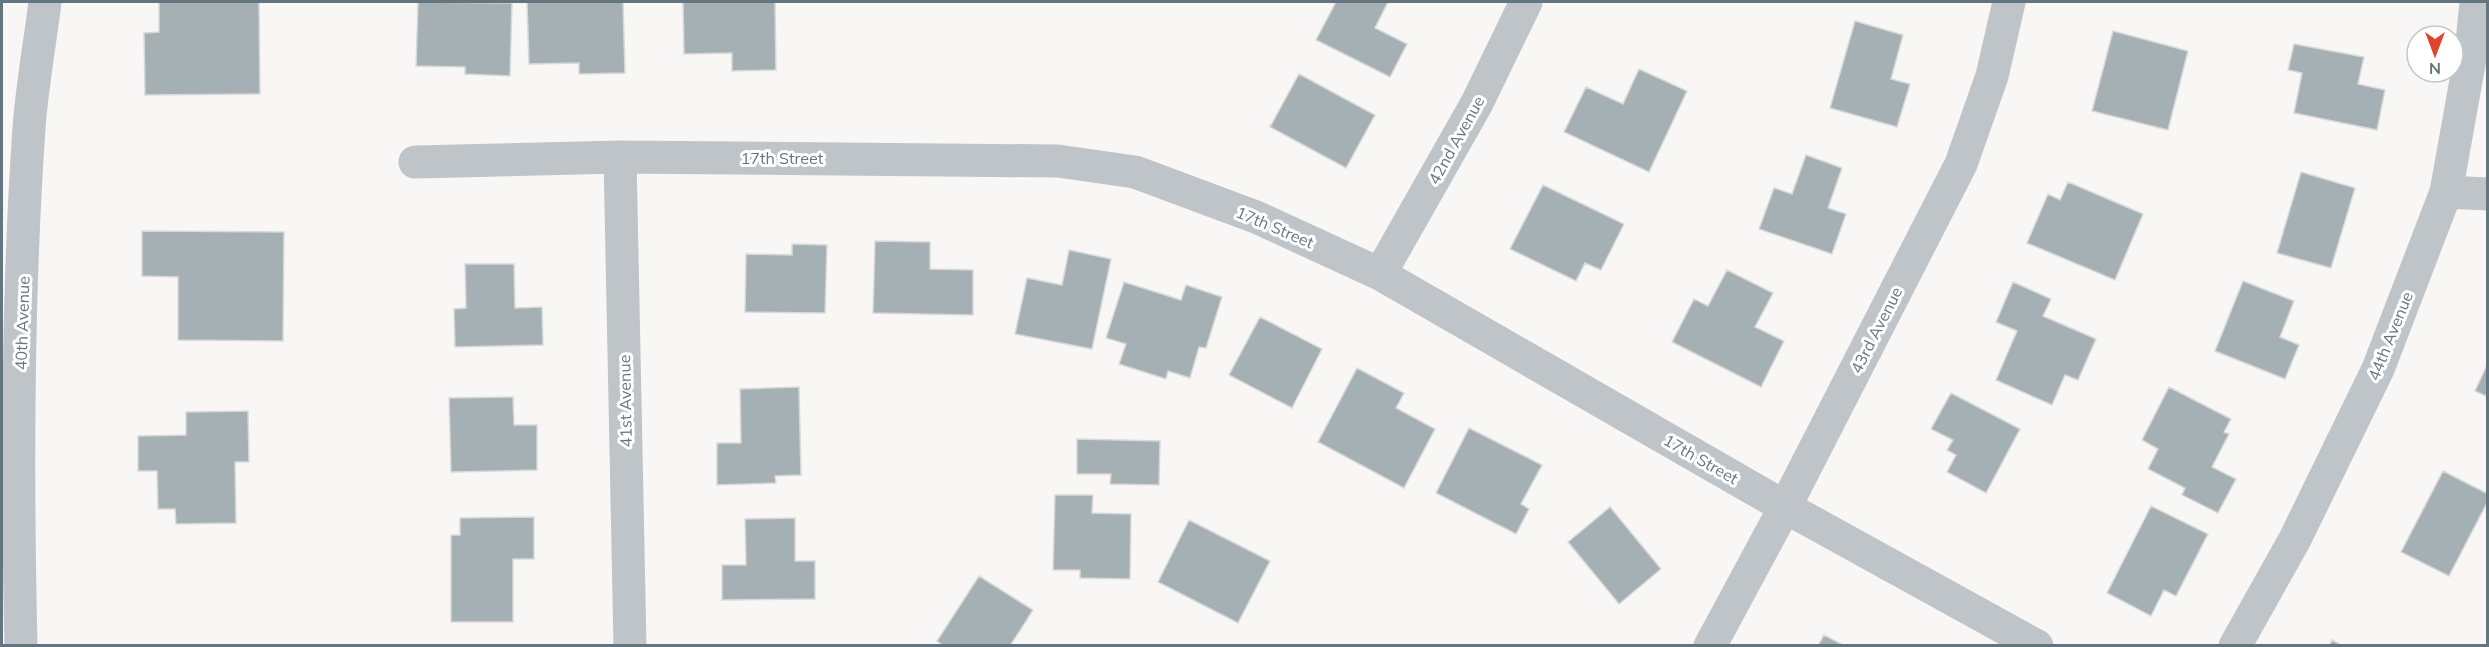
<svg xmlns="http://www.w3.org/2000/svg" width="2489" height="647" font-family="Mulish,sans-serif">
<rect width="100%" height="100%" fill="#f8f7f5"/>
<path fill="#a5b0b4" stroke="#d9d9d7" stroke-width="1.5" d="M159 2H259L260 94 145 95 144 33 159 32Z
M418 2 512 3 510 76 465 74V67L416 66Z
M527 2H623L625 73 579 74V63L529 64Z
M683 2H775L776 70 732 71V53L684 54Z
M1336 2H1388L1375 28 1407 44 1390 77 1316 40Z
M1855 21 1903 35 1891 79 1910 84 1897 127 1830 108Z
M2113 31 2188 51 2168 130 2092 111Z
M2294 44 2364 57 2358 84 2385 90 2377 130 2294 113 2302 73 2288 70Z
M1639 69 1687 91 1649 172 1564 132 1586 87 1623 104Z
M1299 74 1375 115 1346 168 1270 127Z
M1806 155 1842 168 1828 208 1846 214 1832 254 1759 229 1774 188 1792 194Z
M2301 172 2355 188 2331 268 2277 253Z
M2068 182 2143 214 2115 280 2027 243 2048 194 2060 200Z
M1543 185 1624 224 1601 270 1585 263 1576 281 1510 249Z
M142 231 284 232 283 341 178 340V277L142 276Z
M875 241 930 242V269L973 270V315L873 313Z
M792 244 827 245 825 313 745 312 746 254 792 255Z
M1069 250 1111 259 1092 349 1015 334 1027 278 1062 285Z
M465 264H514L515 308 542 307 543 345 455 347 454 309 466 308Z
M1727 270 1773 293 1755 327 1784 341 1761 387 1672 342 1694 299 1708 306Z
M2243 281 2294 301 2280 337 2299 345 2285 379 2215 351Z
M1124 282 1181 300 1186 285 1222 297 1206 348 1199 347 1190 378 1168 371 1166 379 1119 364 1126 344 1106 338Z
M2013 282 2051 299 2043 316 2096 339 2078 380 2065 375 2052 405 1996 380 2017 331 1996 322Z
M1260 317 1322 349 1292 408 1229 375Z
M2488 363V397L2475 391Z
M1357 368 1404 393 1396 408 1435 429 1404 488 1318 442Z
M799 387 801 475 775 476 776 483 717 485V443H741L740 389Z
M2169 387 2231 419 2224 432 2229 434 2212 467 2236 479 2218 513 2182 495 2185 488 2148 469 2158 449 2142 440Z
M1951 393 2020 429 1986 493 1947 472 1956 455 1947 450 1953 440 1931 429Z
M513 397 514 425H537V470L451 472 449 398Z
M248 411 249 462H235L236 523 176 524 175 509H158L157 471H138V436L186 435V412Z
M1469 428 1542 465 1521 504 1529 509 1516 534 1436 493Z
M1077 439 1160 441 1159 485 1110 484 1111 474H1077Z
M2443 471 2488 494V501L2449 576 2401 552Z
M1055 495H1093L1092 513 1131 514 1130 579 1080 578V570H1053Z
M2151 506 2208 534 2176 596 2164 590 2151 616 2107 593Z
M1610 507 1661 569 1619 604 1568 542Z
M534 517V559H513V622H451V535H460V518Z
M795 518V561H815V599L722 600V565H746L745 519Z
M1189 520 1270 561 1238 623 1158 582Z
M979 576 1033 610 1010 646H944L937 641Z
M1824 635 1845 646H1818Z
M2332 640 2343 646H2329Z"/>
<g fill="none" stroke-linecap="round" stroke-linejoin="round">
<path stroke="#bec4c7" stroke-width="33" d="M620 157 630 646
M415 162 620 157 1058 161 1135 172 1256 217 1380 274 1785 507 2037 646
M2446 192 2488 194
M1380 274 1477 103 1526 2
M21 646C17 473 17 300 29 128 32 86 40 43 45 2
M1710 646 1785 507 1961 164 1992 76 2009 2
M2235 646 2295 539 2378 369 2446 192 2471 53 2476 2"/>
</g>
<g text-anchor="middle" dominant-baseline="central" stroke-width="6" stroke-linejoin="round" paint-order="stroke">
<g font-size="16" fill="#63767f" stroke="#fff">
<text transform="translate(1456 140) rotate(-61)">42nd Avenue</text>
<text x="782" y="158">17th Street</text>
<text transform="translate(1275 227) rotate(23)">17th Street</text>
<text transform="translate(22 323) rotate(-88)">40th Avenue</text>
<text transform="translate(1876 330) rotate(-63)">43rd Avenue</text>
<text transform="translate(2390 336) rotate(-68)">44th Avenue</text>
<text transform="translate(625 401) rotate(-91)">41st Avenue</text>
<text transform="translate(1701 459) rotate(30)">17th Street</text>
</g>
</g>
<rect width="2489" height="647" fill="none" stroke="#63767f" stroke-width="6"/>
<g transform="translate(2435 54) rotate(180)"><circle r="28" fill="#ffffff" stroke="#c1c8cc" stroke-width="1.5"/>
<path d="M0-4.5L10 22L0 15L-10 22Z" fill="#e0442d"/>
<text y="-9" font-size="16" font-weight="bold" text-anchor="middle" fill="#63767f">N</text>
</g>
</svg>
